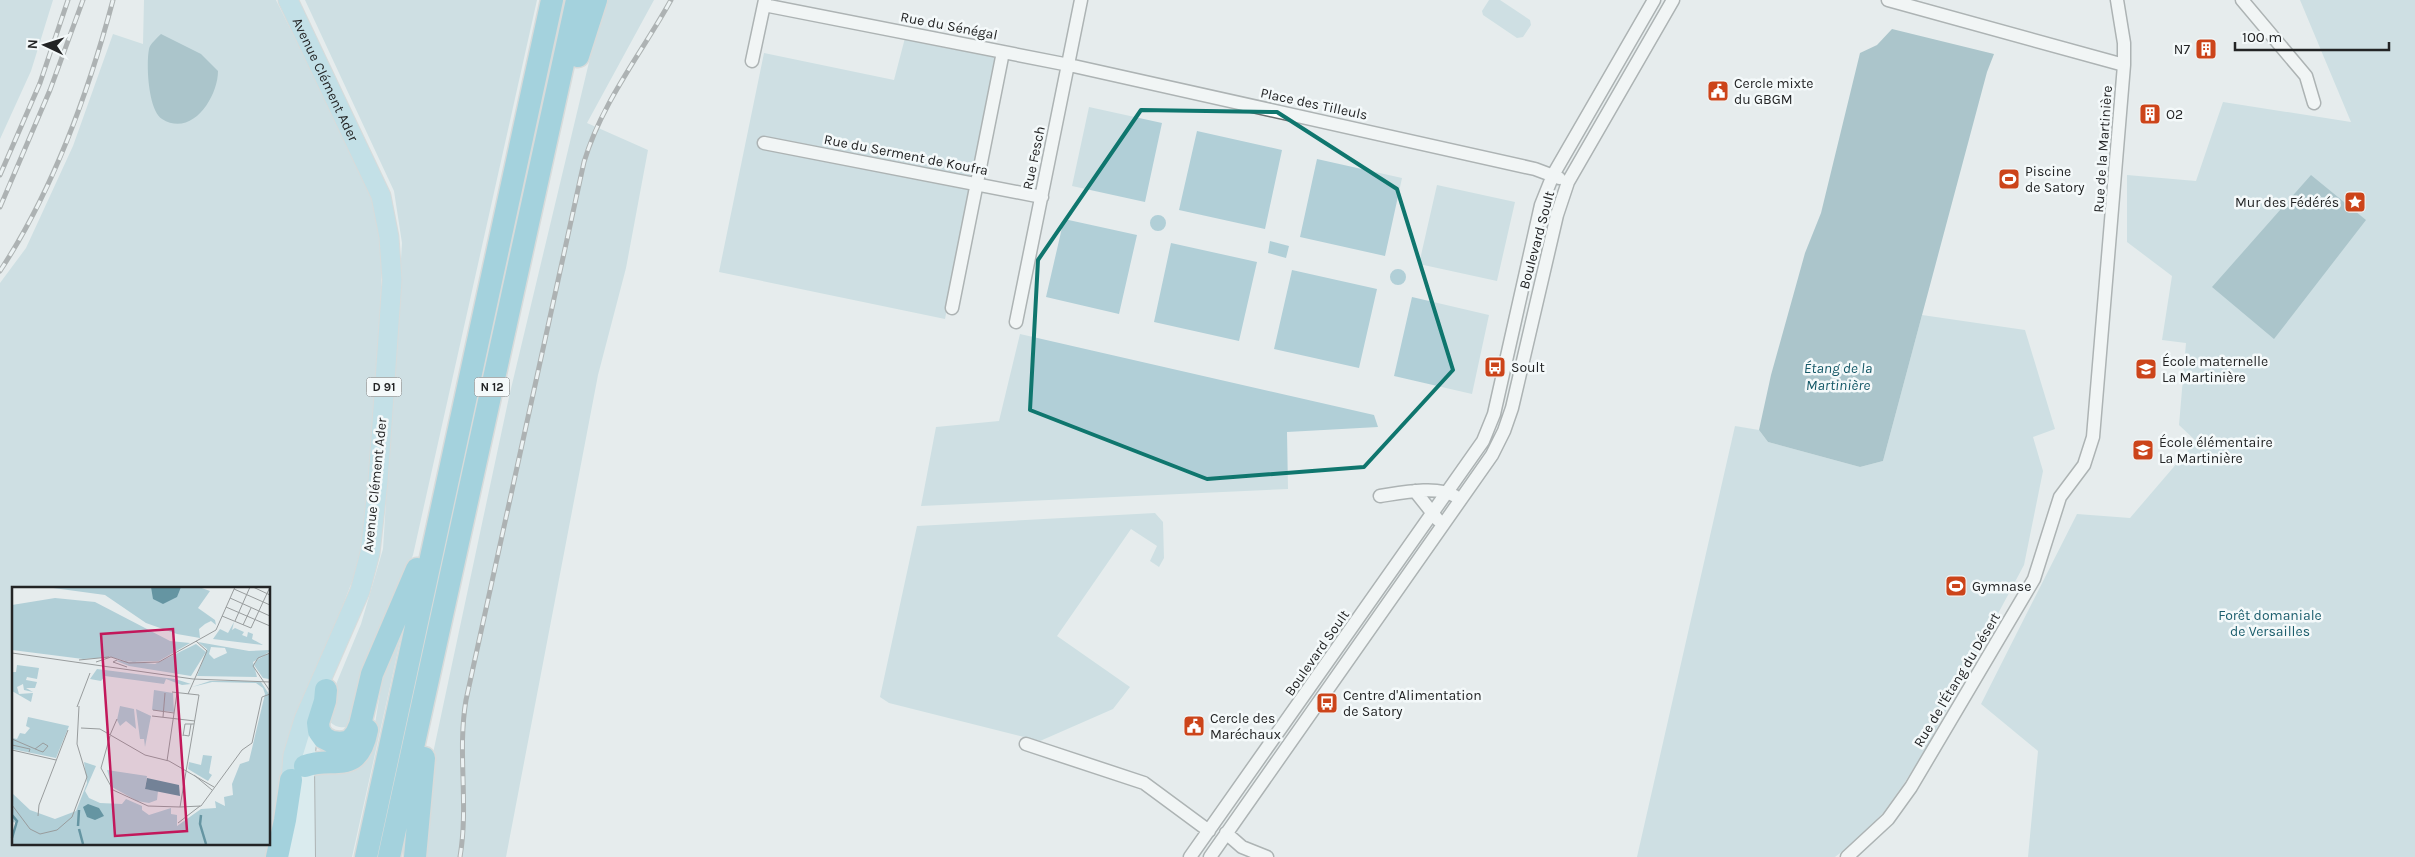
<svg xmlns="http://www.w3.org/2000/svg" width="2415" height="857" font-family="Karla,sans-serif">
<rect width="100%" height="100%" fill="#e6eced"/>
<path fill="#b1cfd7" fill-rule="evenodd" d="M0 0H53L31 71 0 139Z
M144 0H276L374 196 382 241 379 382 364 551 323 656 269 857H0V283L26 248 73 146 113 34 143 44ZM14 588H269V843H14Z
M305 0H537L413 555 371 655 348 727C340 728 335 727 329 721L332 694 361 624 383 549 402 243 394 191Z
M605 0H654L587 123 648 150 626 268 598 375 506 857H425L432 758 509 397 601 12Z
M1489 0H1500L1530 20 1531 25 1523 37 1517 38 1483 15 1482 11Z
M2300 0H2415V857H2028L2038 751 1981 704 2077 514 2130 518 2196 441 2179 425 2186 343 2162 340 2172 276 2127 242V175L2196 181 2223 102 2351 122Z
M905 38 997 56 945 319 719 272 764 53 894 80Z
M1089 107 1162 123 1145 202 1072 186Z
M1197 131 1282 150 1265 229 1179 210Z
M1317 159 1402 178 1385 256 1300 237Z
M1437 185 1515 202 1497 281 1419 264Z
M1150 223a8 8 0 1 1 16 0a8 8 0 1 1-16 0Z
M1064 219 1137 235 1119 314 1046 297Z
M1270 241 1289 246 1286 258 1268 253Z
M1171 243 1257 262 1239 341 1154 322Z
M1390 277a8 8 0 1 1 16 0a8 8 0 1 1-16 0Z
M1292 270 1377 289 1359 368 1274 349Z
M1412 297 1489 315 1472 394 1394 376Z
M1922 315 2025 330 2055 429 2033 437 2043 471 2024 565 1924 752 1903 785 1883 813 1858 839 1835 857H1637L1735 426 1759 430 1768 442 1860 467 1883 461Z
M1020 334 1374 415 1378 427 1287 432 1288 489 921 506 936 427 999 421Z
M1155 513 1163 522 1164 558 1159 567 1150 561 1157 546 1131 529 1057 636 1130 687 1113 709 1040 741 889 703 880 697 917 526Z
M408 606 352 857H309L308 767 373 736 386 656Z"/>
<path fill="#6595a2" d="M1892 29 1994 54 1987 72 1883 461 1860 467 1768 442 1759 430 1771 375 1805 253 1821 213 1860 53 1877 45Z
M161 34 201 54 218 71C218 97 192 138 162 119 148 110 146 64 149 49 150 44 157 38 161 34Z
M2311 175 2366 220 2274 339 2212 287Z"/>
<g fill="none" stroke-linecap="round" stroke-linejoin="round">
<g stroke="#696e6f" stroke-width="15">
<path id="street" d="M2117 0 2124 43V65
M2242 0 2306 76 2314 103
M764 5 1069 65 1535 169 1559 178
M752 61 765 0
M764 143 1042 197
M952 308 1003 52
M1016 322 1081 0
M1415 491 1438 520
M1380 496C1400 493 1437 485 1455 496
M1026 744 1144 783 1209 831
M1226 833 1242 847 1267 857
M1190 857 1483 441 1494 414 1541 205 1553 175 1654 0
M1210 857 1492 455 1504 431 1512 408 1557 215 1568 182 1673 0
M1847 857 1888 819 1911 787 2034 579 2060 497 2084 465 2093 437 2124 65 1888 0"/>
</g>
<g stroke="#696e6f" stroke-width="20">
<path id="secondary" d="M292 818 293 857
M306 857 305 766 307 742 316 714"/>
</g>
<g stroke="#c6c6c6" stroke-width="21">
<g id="primary">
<path id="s1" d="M288 0 381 196 389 237 392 280 378 481 370 553 360 591 304 719 293 755 291 780"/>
</g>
</g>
<g stroke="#c6c6c6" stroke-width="25">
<path id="highway" d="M578 56 596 0
M326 690 325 701 318 723 319 731 324 738 332 742 341 743 350 741 356 734 360 725 372 674 417 569
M305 766C333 755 358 777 367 730
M277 857 285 820 291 780
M366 857 552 0
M389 857 577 0
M415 857 424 758"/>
</g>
<use href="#street" stroke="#fff" stroke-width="12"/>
<use href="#secondary" stroke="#cce8ef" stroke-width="18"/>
<use href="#primary" stroke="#99d1df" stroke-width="19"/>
<use href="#highway" stroke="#55b2c9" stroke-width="22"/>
<g stroke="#696c6d" stroke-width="5">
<path id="rail" d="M0 175 40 83 68 0
M0 207 50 90 83 0
M0 271C54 189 88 94 113 0
M460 857C469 803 457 753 466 700L584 162C602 102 641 54 671 0"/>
</g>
<use href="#rail" stroke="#f4f9fa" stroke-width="3" stroke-dasharray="9" stroke-linecap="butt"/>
</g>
<path d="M0 0H2415V857H0ZM1141 110 1277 112 1397 189 1453 370 1364 467 1207 479 1030 410 1038 260Z" fill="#e6eced" fill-opacity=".55" fill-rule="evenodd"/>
<path fill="none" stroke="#0f766e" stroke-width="4" stroke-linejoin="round" d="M1141 110 1277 112 1397 189 1453 370 1364 467 1207 479 1030 410 1038 260Z"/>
<defs>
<g id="building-square" transform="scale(1.125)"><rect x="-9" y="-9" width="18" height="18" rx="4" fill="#cc441a" stroke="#f4f9fa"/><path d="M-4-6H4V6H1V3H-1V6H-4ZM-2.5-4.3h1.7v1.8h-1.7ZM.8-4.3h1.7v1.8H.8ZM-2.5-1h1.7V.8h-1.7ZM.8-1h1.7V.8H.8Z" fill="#fff"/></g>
<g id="civic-square" transform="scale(1.125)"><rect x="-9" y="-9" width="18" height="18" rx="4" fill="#cc441a" stroke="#f4f9fa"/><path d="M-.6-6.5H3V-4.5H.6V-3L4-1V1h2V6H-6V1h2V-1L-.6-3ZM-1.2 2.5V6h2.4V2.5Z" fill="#fff"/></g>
<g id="stadium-square" transform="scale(1.125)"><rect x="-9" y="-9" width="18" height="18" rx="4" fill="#cc441a" stroke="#f4f9fa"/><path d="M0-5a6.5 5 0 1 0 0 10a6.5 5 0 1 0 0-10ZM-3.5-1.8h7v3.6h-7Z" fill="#fff"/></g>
<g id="sight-square" transform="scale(1.125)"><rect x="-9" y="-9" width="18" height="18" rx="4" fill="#cc441a" stroke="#f4f9fa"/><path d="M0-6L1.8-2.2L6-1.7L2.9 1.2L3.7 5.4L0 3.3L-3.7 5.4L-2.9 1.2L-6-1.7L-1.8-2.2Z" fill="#fff"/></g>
<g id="bus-square" transform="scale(1.125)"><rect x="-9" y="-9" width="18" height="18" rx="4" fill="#cc441a" stroke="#f4f9fa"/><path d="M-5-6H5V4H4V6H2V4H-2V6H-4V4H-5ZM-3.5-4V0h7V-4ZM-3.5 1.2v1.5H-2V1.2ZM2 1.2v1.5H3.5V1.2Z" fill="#fff"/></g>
<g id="school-square" transform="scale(1.125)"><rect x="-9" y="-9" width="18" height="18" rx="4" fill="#cc441a" stroke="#f4f9fa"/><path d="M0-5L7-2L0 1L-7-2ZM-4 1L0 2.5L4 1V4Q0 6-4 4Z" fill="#fff"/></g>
</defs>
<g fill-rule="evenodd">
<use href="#building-square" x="2206" y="49"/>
<use href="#civic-square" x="1718" y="91"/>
<use href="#building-square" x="2150" y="114"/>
<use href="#stadium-square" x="2009" y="179"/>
<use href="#sight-square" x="2355" y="202"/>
<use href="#bus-square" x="1495" y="367"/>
<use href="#school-square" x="2146" y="369"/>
<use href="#school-square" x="2143" y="450"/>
<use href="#stadium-square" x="1956" y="586"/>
<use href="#bus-square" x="1327" y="703"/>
<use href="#civic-square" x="1194" y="726"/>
</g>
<g text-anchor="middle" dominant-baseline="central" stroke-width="5" stroke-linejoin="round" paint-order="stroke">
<g fill="#f4f9fa" stroke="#626465" stroke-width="1">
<rect x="366.5" y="377.5" width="35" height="19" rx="4"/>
<rect x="474.5" y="377.5" width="35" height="19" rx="4"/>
</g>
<g font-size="12" font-weight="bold" fill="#232425">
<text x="384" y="387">D 91</text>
<text x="492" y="387">N 12</text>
</g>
<g font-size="14" fill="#232425" stroke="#f4f9fa">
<text transform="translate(949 26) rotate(11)">Rue du Sénégal</text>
<text stroke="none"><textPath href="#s1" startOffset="88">Avenue Clément Ader</textPath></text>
<text transform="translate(1314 104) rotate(12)">Place des Tilleuls</text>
<text transform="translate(2103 149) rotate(-86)">Rue de la Martinière</text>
<text transform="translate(906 155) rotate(11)">Rue du Serment de Koufra</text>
<text transform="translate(1034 158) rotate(-78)">Rue Fesch</text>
<text transform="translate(1537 240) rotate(-75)">Boulevard Soult</text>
<text transform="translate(375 485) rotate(-84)">Avenue Clément Ader</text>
<text transform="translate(1317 653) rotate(-55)">Boulevard Soult</text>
<text transform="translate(1957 680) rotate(-59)">Rue de l'Étang du Désert</text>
</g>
<g font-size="14" fill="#232425" stroke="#f4f9fa" text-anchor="start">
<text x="2190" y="49" text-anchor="end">N7</text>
<text x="1734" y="83">Cercle mixte<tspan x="1734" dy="16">du GBGM</tspan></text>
<text x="2166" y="114">O2</text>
<text x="2025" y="171">Piscine<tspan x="2025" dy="16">de Satory</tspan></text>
<text x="2339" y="202" text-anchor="end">Mur des Fédérés</text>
<text x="2162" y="361">École maternelle<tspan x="2162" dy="16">La Martinière</tspan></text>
<text x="1511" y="367">Soult</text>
<text x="2159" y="442">École élémentaire<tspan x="2159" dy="16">La Martinière</tspan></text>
<text x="1972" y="586">Gymnase</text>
<text x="1343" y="695">Centre d'Alimentation<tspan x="1343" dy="16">de Satory</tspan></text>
<text x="1210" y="718">Cercle des<tspan x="1210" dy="16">Maréchaux</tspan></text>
</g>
<g font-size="14" fill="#1b5d6c" stroke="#f4f9fa">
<text x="2270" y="615">Forêt domaniale<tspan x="2270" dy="16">de Versailles</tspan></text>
</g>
<g font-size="15" font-style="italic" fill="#145867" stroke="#f4f9fa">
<text x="1838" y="368">Étang de la<tspan x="1838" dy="17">Martinière</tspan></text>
</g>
</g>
<g transform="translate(12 587)">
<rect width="258" height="258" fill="#e6eced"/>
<path d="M34 0H187L198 4 186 21 203 33 204 38 199 34 193 37 187 42 188 51 165 47 134 36 93 8ZM43 11 83 15 158 54 178 56 147 74 117 75 99 70 71 72 0 63V18ZM222 35 220 43 223 41 232 45 230 48 235 50 236 45 241 47 240 52 251 58 201 52 208 42 216 46ZM186 55 237 64 257 63V65L241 75 245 90 185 89 195 62ZM199 60 213 61 215 66 202 72 197 67ZM184 57 194 65 179 89 117 79 102 73 143 77ZM257 66V92L251 91 242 78 245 73ZM5 78 27 81 25 92 15 90 14 93 25 95 23 101H14L21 105 12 103 11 97 5 100 7 107 21 106 19 115 0 104V85H4ZM85 82 163 92 179 97 170 98 154 92 152 97 93 89 89 94 78 92ZM198 94H233L249 95 257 107V257H0V245L6 236 5 232V236L0 235V206L18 223 43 232 64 224 75 196 72 175 84 179 73 204 77 211 88 216 110 217 114 212 130 219V223L137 228 159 221V227L165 228V239L189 222 204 221 203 214 213 219 212 210 221 208 220 197 228 177 237 174 253 107 251 101 244 96 200 95 180 100ZM142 103 161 106 162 125 140 123ZM108 119 122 122 124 142 114 134 108 139 105 133ZM124 122 139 129 133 160 132 152H128ZM16 130 57 139 44 171 0 162V151L5 152 8 146 13 147 18 141 14 139ZM191 168 200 169 197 186 200 188 196 194 176 182 177 175 189 178ZM95 183 135 189 133 202 146 204 145 213 137 216 125 214 100 200Z" fill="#b1cfd7" fill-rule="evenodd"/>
<path d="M139 0H169L165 10 151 17 141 12ZM135 191 167 198 168 209 133 202ZM76 217 87 221 92 229 83 233 75 230 71 220Z" fill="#6595a2"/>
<path fill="none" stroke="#6595a2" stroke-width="2.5" d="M0 228 5 234 0 251M189 228 188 237 194 257M66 239 67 223M67 242 71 257"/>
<path fill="none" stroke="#989c9d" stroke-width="1" d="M241 0 258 8M222 2 258 18M218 11 258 29M214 20 258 39M210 29 239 41 258 0M223 34 238 0M231 38 239 21M0 66 181 92 258 95M258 66 246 71 241 79 258 104M67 73 97 70M105 73 101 75 115 80M84 75 99 70 117 76 147 75 204 43 223 0M176 107 195 64 184 54M65 120 78 86M141 123 162 126M140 129 183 134M151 130 153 106M69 141 88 142 133 168 157 174 202 200M98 148 105 132M171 148 177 149 179 137M98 149 89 181 101 203 136 219 168 220 187 108 160 105M171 149 173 137H182M0 152 28 164 31 165 36 159 31 156 23 162M0 158 18 162 17 165M0 163 44 173M155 174 165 106M182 188 200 203M0 218 18 242 28 247 45 243 60 230 75 190 65 157 67 119M168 220 189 219 230 163 240 156 250 110 258 107M26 229 27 218 56 143M166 236 188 219"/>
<path fill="#c2185b" fill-opacity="0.15" stroke="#c2185b" stroke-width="2.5" d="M161 42 175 244 103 249 89 47Z"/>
<rect width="258" height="258" fill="none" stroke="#232425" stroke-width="2.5"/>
</g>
<g transform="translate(45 45) rotate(274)" stroke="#f4f9fa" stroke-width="4" paint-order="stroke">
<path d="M0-4L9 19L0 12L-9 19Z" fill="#232425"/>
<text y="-8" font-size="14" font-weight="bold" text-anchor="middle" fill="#232425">N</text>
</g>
<path d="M2235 42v8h154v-8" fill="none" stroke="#232425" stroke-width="2.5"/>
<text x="2242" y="42" font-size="15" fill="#232425" stroke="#f4f9fa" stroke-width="4" paint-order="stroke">100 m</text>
</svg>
